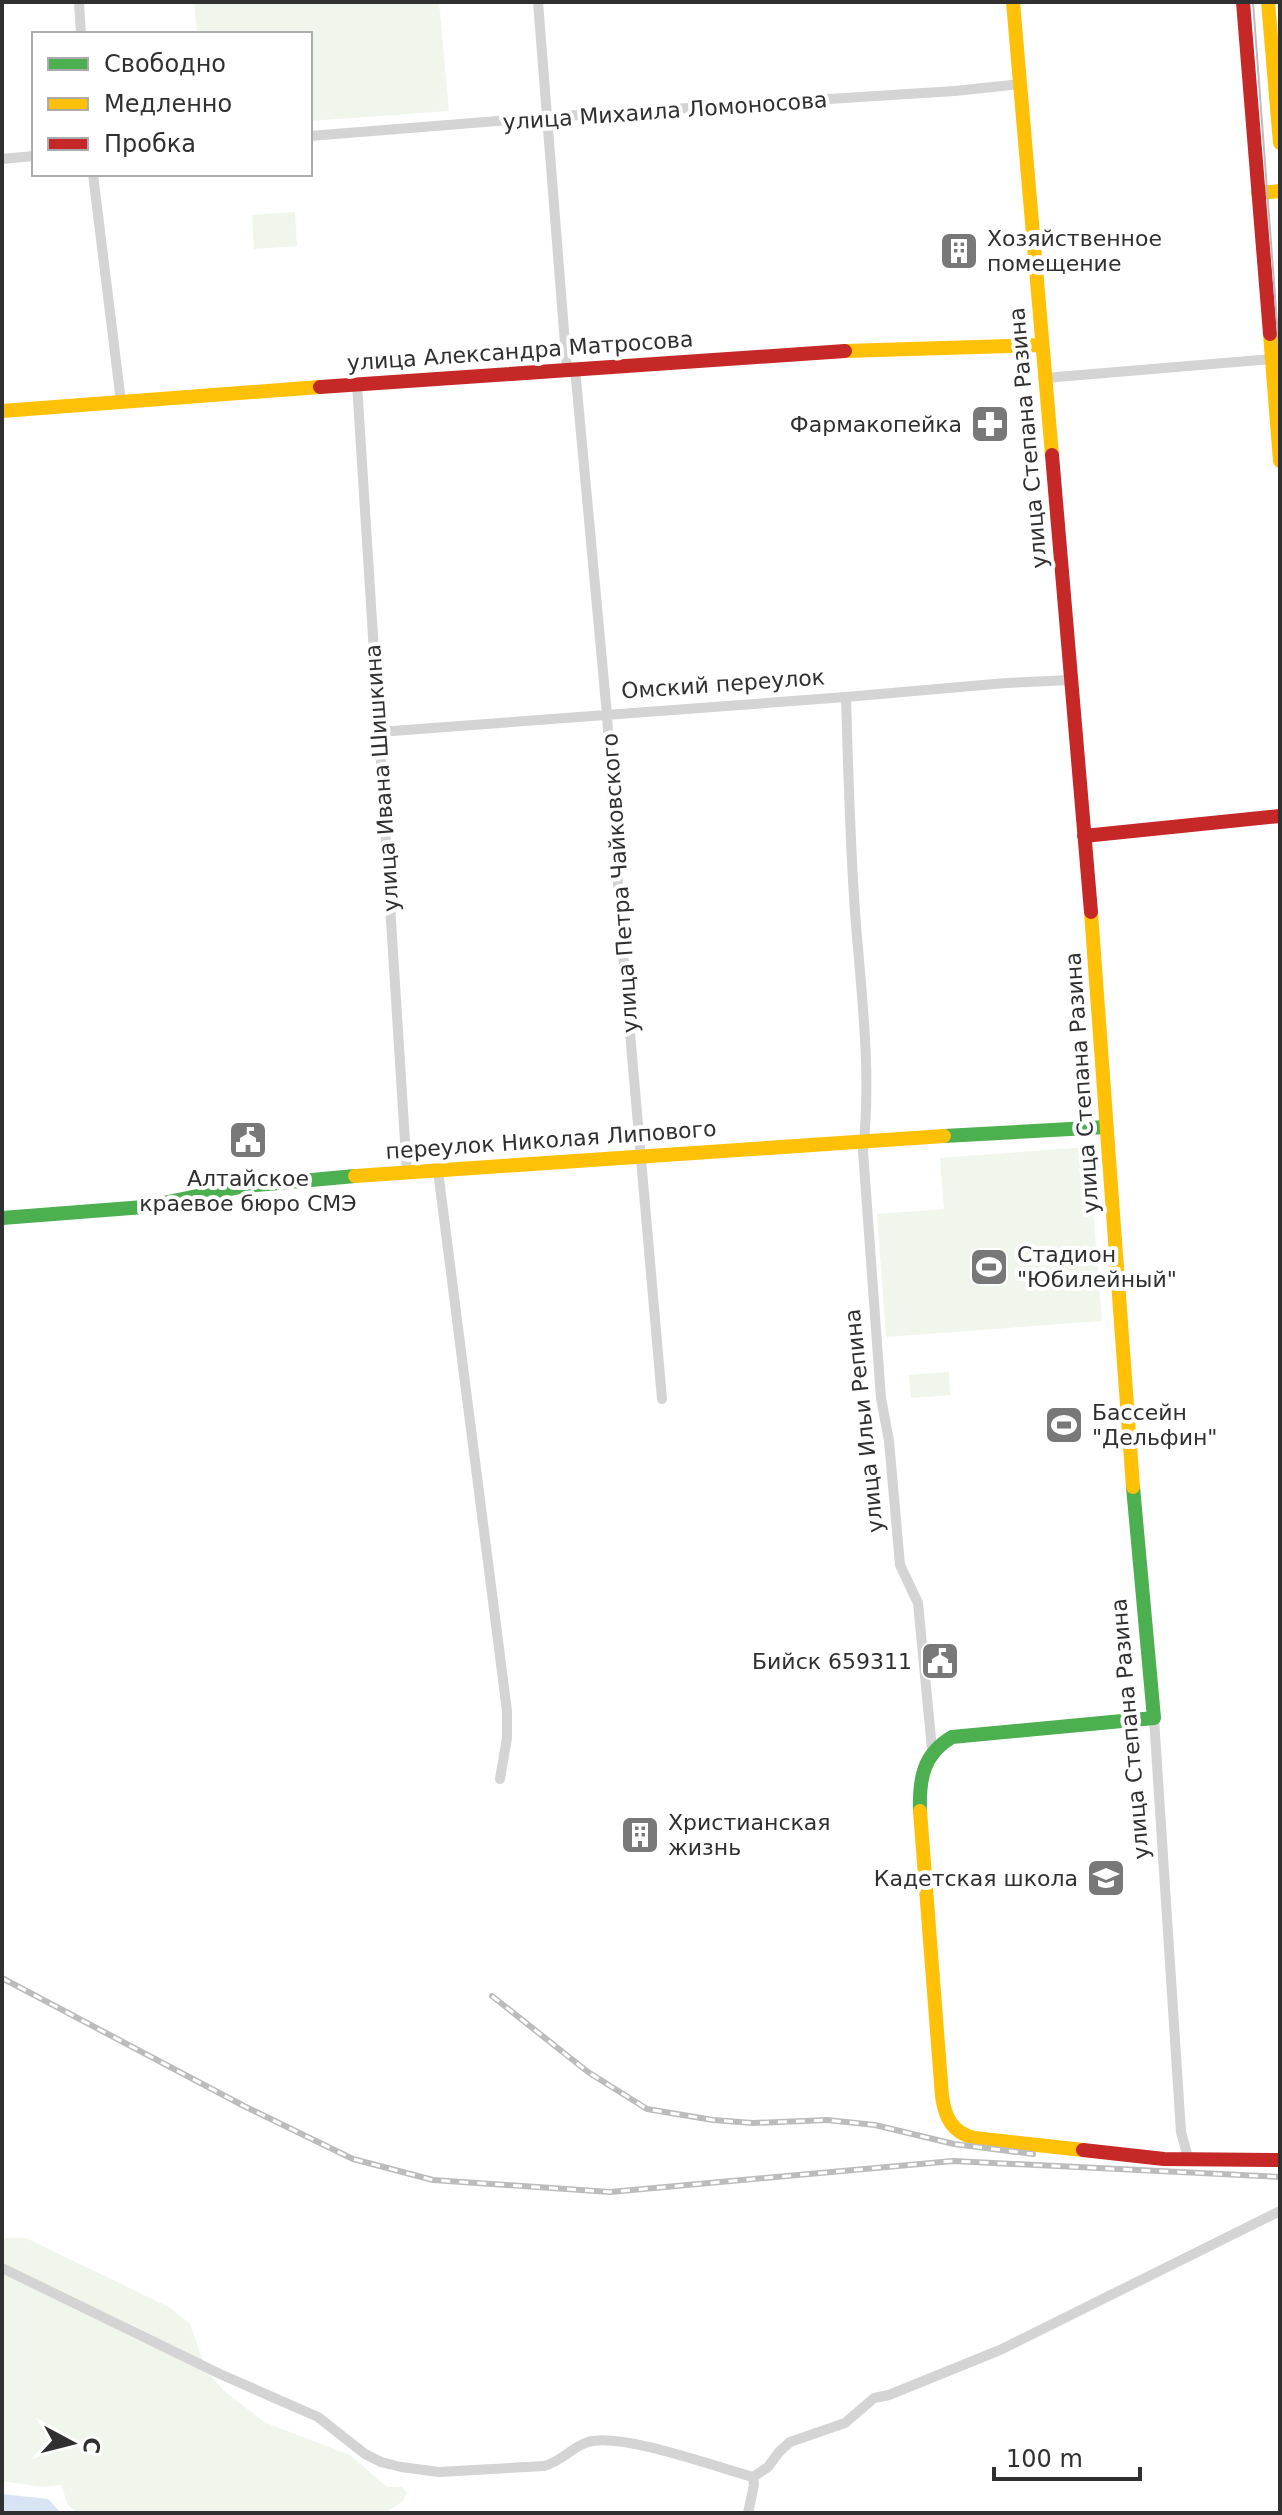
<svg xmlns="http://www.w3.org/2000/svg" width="1282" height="2515" font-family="'DejaVu Sans',sans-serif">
<rect width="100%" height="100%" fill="#fff"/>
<path fill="#f0f6ec" d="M194 2H439L449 111 310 121V34H197Z
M295 212 297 246 254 249 252 215Z
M1088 1147 1102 1321 886 1337 877 1214 944 1209 940 1158Z
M949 1372 950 1395 911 1398 909 1375Z
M6 2238H26L169 2307 190 2324 206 2370 223 2390 264 2422 350 2455 387 2487H402L407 2493 403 2501 385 2513H77L68 2505 61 2485 42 2487 2 2481V2241Z"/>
<path fill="#d8e4f4" d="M2 2494 48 2499 61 2513H2Z"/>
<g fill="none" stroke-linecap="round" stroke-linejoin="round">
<path stroke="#d4d4d4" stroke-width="10" d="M79 2 81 34
M538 2 567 369
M310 136 547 117 955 91 1020 84
M2 159 34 156
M93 174 121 402
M575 368 607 715 621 930 662 1399
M1045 378 1272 359
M357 384 407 1173
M846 697C848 769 850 841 855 912 861 992 872 1071 863 1151L881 1398 889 1441 900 1565 918 1603 932 1749
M379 732 846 697 1006 683 1071 680
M438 1171 507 1711V1738L500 1779
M1154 1718 1181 2132 1189 2161
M2 2268 220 2374 318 2417 365 2454 381 2462 401 2467 439 2472 544 2466C561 2462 572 2447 588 2442 621 2432 716 2467 753 2477L768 2467 779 2452 790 2442 845 2423 874 2398 889 2395 1000 2350 1280 2211
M748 2513 754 2485 753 2477"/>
<path stroke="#4caf50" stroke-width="14" d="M944 1136 1106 1127
M2 1218 144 1207 245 1186 355 1176
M920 1811C919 1779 923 1754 952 1737L1154 1718 1133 1487"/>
<path stroke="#ffc107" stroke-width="14" d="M1013 2 1052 455
M1268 2 1280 143
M1258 193 1280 191
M1270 334 1280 461
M845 351 1041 345
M2 411 320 387
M1091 912 1133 1487
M355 1176 944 1136
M920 1811 942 2096C945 2118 952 2132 974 2138L1083 2150"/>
<path stroke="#c62828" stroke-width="14" d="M1243 2 1270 334
M320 387 845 351
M1052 455 1091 912
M1084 836 1280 816
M1083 2150 1164 2159 1280 2160"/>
<path stroke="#bcbcbc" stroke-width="2" d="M1253 2 1280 363"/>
<g stroke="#bcbcbc" stroke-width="6">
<path id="rail" d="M2 1978 244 2106 353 2159 433 2180 610 2192 953 2161 1280 2177
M492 1996 588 2072 647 2109 713 2120 753 2123 827 2120 875 2125 954 2144 1033 2154"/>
</g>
<use href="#rail" stroke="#fff" stroke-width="3" stroke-dasharray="9" stroke-linecap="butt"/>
</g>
<defs>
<g id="building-square" transform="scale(2)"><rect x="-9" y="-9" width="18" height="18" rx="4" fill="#787878" stroke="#fff"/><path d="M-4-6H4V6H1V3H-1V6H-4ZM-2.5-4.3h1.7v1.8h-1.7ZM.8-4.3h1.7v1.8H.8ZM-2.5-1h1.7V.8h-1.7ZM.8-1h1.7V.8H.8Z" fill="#fff"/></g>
<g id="pharmacy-square" transform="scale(2)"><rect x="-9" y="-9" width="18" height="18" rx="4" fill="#787878" stroke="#fff"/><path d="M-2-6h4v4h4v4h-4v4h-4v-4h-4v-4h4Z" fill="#fff"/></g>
<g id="civic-square" transform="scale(2)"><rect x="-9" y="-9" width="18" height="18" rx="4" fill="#787878" stroke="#fff"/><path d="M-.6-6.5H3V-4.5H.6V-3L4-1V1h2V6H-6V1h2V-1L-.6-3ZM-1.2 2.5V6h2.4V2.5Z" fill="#fff"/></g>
<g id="stadium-square" transform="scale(2)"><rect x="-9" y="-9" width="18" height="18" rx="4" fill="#787878" stroke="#fff"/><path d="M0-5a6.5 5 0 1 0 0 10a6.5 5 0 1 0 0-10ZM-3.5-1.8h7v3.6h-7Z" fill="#fff"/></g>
<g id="school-square" transform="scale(2)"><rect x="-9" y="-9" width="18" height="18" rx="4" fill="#787878" stroke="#fff"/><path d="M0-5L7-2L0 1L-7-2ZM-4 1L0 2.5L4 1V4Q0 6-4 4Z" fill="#fff"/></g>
</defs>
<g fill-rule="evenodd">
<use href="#building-square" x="959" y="251"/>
<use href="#pharmacy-square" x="990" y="424"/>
<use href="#civic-square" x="248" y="1140"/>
<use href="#stadium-square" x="989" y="1267"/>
<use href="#stadium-square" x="1064" y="1425"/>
<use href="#civic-square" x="940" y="1661"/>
<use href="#building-square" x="640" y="1835"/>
<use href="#school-square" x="1106" y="1878"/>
</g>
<g text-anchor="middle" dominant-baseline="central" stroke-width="8" stroke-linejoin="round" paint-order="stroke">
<g font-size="22" fill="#303030" stroke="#fff">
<text transform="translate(665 111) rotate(-4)">улица Михаила Ломоносова</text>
<text transform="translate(520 351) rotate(-4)">улица Александра Матросова</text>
<text transform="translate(1028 438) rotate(-95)">улица Степана Разина</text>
<text transform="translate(723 684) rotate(-4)">Омский переулок</text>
<text transform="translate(382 778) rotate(-94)">улица Ивана Шишкина</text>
<text transform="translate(620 883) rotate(-94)">улица Петра Чайковского</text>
<text transform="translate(1082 1083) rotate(-94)">улица Степана Разина</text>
<text transform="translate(551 1140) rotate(-4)">переулок Николая Липового</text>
<text transform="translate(864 1421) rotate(-96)">улица Ильи Репина</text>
<text transform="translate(1130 1729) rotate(-95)">улица Степана Разина</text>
</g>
<g font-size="22" fill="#303030" stroke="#fff" text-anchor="start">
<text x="987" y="238">Хозяйственное<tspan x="987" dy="25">помещение</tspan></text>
<text x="962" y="424" text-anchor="end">Фармакопейка</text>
<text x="248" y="1178" text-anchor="middle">Алтайское<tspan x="248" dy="25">краевое бюро СМЭ</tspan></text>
<text x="1017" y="1254">Стадион<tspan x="1017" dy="25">"Юбилейный"</tspan></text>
<text x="1092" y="1412">Бассейн<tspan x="1092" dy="25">"Дельфин"</tspan></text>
<text x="912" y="1661" text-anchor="end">Бийск 659311</text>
<text x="668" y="1822">Христианская<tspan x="668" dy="25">жизнь</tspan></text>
<text x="1078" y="1878" text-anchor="end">Кадетская школа</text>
</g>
</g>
<rect width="1282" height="2515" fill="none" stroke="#303030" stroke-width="8"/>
<rect x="32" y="32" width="280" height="144" fill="#ffffff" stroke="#acacac" stroke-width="2"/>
<rect x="48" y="58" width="40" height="12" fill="#4caf50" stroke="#acacac" stroke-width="2"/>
<text x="104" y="72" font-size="24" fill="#303030">Свободно</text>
<rect x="48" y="98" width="40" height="12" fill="#ffc107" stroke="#acacac" stroke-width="2"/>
<text x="104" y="112" font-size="24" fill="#303030">Медленно</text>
<rect x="48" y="138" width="40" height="12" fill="#c62828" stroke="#acacac" stroke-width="2"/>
<text x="104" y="152" font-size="24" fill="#303030">Пробка</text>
<g transform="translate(72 2443) rotate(97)" stroke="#ffffff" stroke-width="6" paint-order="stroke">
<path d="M0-6L14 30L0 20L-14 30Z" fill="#303030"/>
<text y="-12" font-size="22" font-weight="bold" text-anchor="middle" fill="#303030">С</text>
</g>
<path d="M994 2467v12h146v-12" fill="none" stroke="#303030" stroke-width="4"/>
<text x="1006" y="2467" font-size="24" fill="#303030" stroke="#ffffff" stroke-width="6" paint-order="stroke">100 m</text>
</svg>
